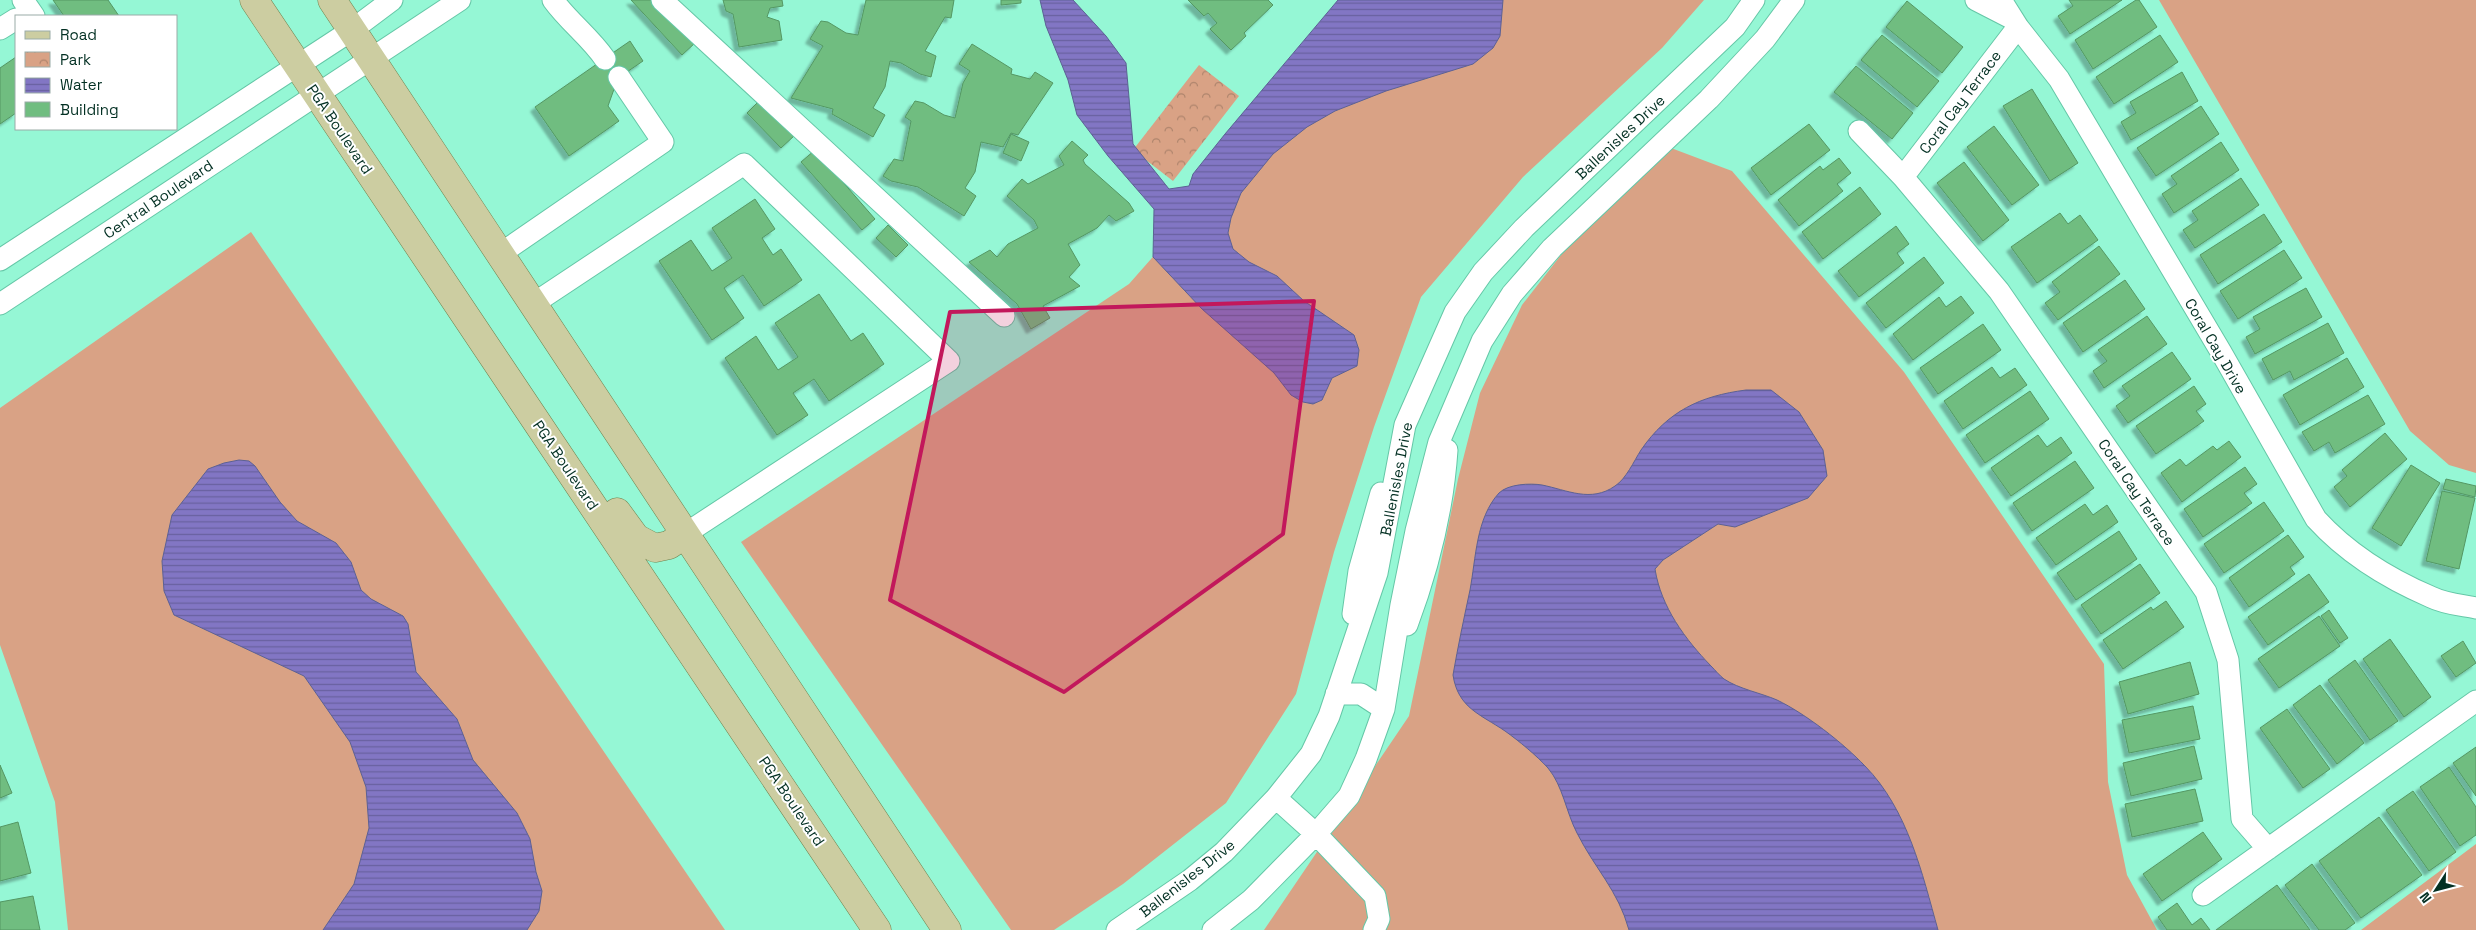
<svg xmlns="http://www.w3.org/2000/svg" width="2476" height="930" font-family="'Space Grotesk',sans-serif">
<defs>
<pattern id="park-crowns" width="20" height="18" patternUnits="userSpaceOnUse" patternTransform="scale(1.25)"><rect width="20" height="18" fill="#d9a285"/><path d="M2 6a3 3 0 1 1 6 0M12 15a3 3 0 1 1 6 0" fill="none" stroke="#ae846c"/></pattern>
<pattern id="water-rules" width="6" height="5" patternUnits="userSpaceOnUse" patternTransform="scale(1.25)"><rect width="6" height="5" fill="#8276c4"/><path d="M0 2.5h6" fill="none" stroke="#68619f"/></pattern>
<filter id="shadow"><feDropShadow dx="-4.5" dy="4.5" stdDeviation="1" flood-color="#0004"/></filter>
</defs>
<rect width="100%" height="100%" fill="#95f7d5"/>
<path fill="#d9a285" d="M1379 0H1704L1662 48 1523 177 1421 297 1374 427 1334 552 1296 694 1226 803 1123 884 1054 930H1011L741 542 1129 284Z
M2159 0H2476V473L2449 465 2410 431Z
M1671 148 1732 171 1904 372 2104 664 2108 782 2127 875 2157 930H1264L1409 716 1458 479 1480 393 1522 305 1568 246Z
M251 232 725 930H68L55 802 0 645V408Z
M2476 844V930H2361Z"/>
<path fill="url(#park-crowns)" d="M1199 65 1239 96 1173 181 1133 150Z"/>
<path fill="url(#water-rules)" stroke="#5c6194" d="M1040 0H1073L1106 36 1126 63 1133 144 1169 189 1189 186 1193 174 1225 134 1338 0H1503L1500 36 1493 48 1473 64 1386 91 1335 111 1307 127 1273 154 1241 193 1231 218 1228 233 1233 249 1249 262 1277 276 1304 301 1354 335 1359 350 1357 366 1332 378 1322 400 1313 404 1303 402 1291 395 1274 373 1202 309 1153 257 1154 209 1108 156 1077 115 1068 80 1046 26Z
M1746 390H1771L1799 412 1823 450 1827 476 1808 498 1735 527 1718 524 1663 560 1655 569C1661 607 1685 639 1711 666 1715 670 1720 676 1724 679 1739 689 1761 693 1777 700 1806 714 1843 743 1865 766 1908 810 1922 873 1938 930H1629C1618 890 1595 869 1577 833 1566 812 1563 786 1548 768 1536 755 1519 741 1505 731 1480 714 1458 708 1453 675 1458 646 1464 618 1470 590 1476 558 1476 518 1499 493 1508 484 1530 483 1542 485 1567 490 1591 503 1615 486 1626 479 1634 461 1641 450 1668 411 1700 396 1746 390Z
M239 460 249 461 255 466 280 502 297 521 336 543 351 562 361 590 371 599 403 616 408 624 416 672 457 719 473 760 517 813 530 839 536 872 542 891 539 911 527 930H323L354 884 369 828 366 787 350 742 304 676 174 615 164 591 162 561 172 515 208 469 224 463Z"/>
<path fill="#70bd80" stroke="#549763" filter="url(#shadow)" d="M53 0H108L119 16H64Z
M631 0H655L695 43 682 55Z
M723 0H782L783 6 770 8 767 17 779 21 782 40 739 47 733 14 726 11Z
M866 0H954L951 18 945 17 925 51 936 56 931 77 920 74 901 63 890 61 885 87 873 108 885 115 873 137 832 114 833 109 791 98 823 46 810 39 821 21 828 22 846 33 858 35Z
M1001 0H1021V3L1001 5Z
M1188 0H1268L1273 5 1244 33 1246 36 1231 50 1210 29 1217 23 1208 13 1204 16Z
M2069 0H2122L2070 34 2058 16 2073 6Z
M2136 0H2139L2157 27 2093 69 2075 40Z
M1907 1 1963 47 1942 73 1886 27Z
M1882 35 1939 81 1917 107 1861 60Z
M2160 35 2178 62 2114 104 2096 77Z
M630 41 643 61 618 78 608 106 619 121 569 156 535 107Z
M972 44 1012 69 1011 74 1030 79 1035 72 1053 83 1018 135 1011 133 1003 147 981 142 975 172 965 188 976 196 964 216 918 187 891 181 883 176 894 159 903 161 911 121 905 117 915 101 924 103 944 115 955 118 963 83 970 71 959 64Z
M16 57V113L0 124V68Z
M1856 66 1913 113 1892 139 1834 92Z
M2182 72 2198 101 2131 140 2121 122 2136 113 2130 102Z
M2032 89 2078 163 2050 181 2003 106Z
M759 101 794 136 781 148 747 113Z
M2201 106 2219 134 2156 176 2137 148Z
M1809 124 1830 150 1771 195 1751 168Z
M1994 126 2039 185 2012 205 1967 147Z
M1011 134 1029 142 1021 161 1003 153Z
M1072 141 1088 155 1083 160 1085 164 1129 203 1134 211 1116 221 1109 215 1097 228 1068 244 1080 265 1069 277 1080 286 1043 306 1050 318 1031 329 1017 304 969 262 990 250 997 257 1008 244 1038 228 1034 220 1007 196 1022 179 1028 184 1064 165 1059 156Z
M2221 142 2239 170 2174 213 2162 194 2177 184 2171 176Z
M815 150 875 219 862 230 801 162Z
M1839 158 1851 173 1837 184 1843 191 1799 226 1778 200 1820 166 1823 170Z
M1964 162 2009 220 1983 241 1937 183Z
M2241 178 2259 205 2195 248 2183 230 2198 220 2192 211Z
M1860 187 1881 214 1823 259 1802 232Z
M755 199 775 229 762 238 773 255 781 249 802 280 764 306 743 275 724 288 744 318 712 340 659 261 691 240 712 271 732 258 712 228Z
M2060 213 2068 224 2080 215 2098 240 2037 283 2011 247Z
M2264 214 2282 242 2218 284 2200 255Z
M888 225 908 245 896 257 876 238Z
M1896 226 1909 244 1897 253 1904 263 1859 297 1838 271Z
M2099 246 2120 274 2058 320 2045 303 2060 292 2052 282Z
M2284 250 2302 278 2238 319 2220 291Z
M1924 257 1944 283 1886 328 1866 303Z
M2125 280 2145 309 2083 352 2063 323Z
M2306 288 2322 317 2255 354 2246 337 2260 329 2253 317Z
M819 294 851 341 863 333 884 364 829 401 814 379 793 393 808 415 777 435 725 358 756 336 778 370 798 357 775 323Z
M1961 296 1974 313 1913 360 1893 334 1939 297 1946 307Z
M2147 316 2167 344 2104 388 2093 371 2107 361 2098 350Z
M2328 323 2344 353 2294 380 2290 371 2273 380 2262 359Z
M1983 324 2001 350 1938 394 1920 368Z
M2172 352 2191 379 2128 423 2116 406 2130 396 2122 386Z
M2347 358 2364 387 2300 425 2283 395Z
M1992 367 2000 378 2015 368 2027 385 1963 429 1944 401Z
M2194 386 2206 404 2196 411 2204 421 2156 454 2136 426Z
M2030 391 2049 419 1985 463 1966 435Z
M2368 395 2385 424 2335 453 2329 442 2314 451 2302 432Z
M2385 433 2407 459 2350 507 2334 487 2347 476 2342 470Z
M2038 435 2047 447 2061 437 2072 453 2011 496 1991 468Z
M2229 441 2241 457 2182 502 2161 473 2180 459 2186 466 2213 446 2217 450Z
M2075 461 2094 488 2032 531 2013 503Z
M2411 465 2440 483 2401 546 2372 528Z
M2245 467 2257 484 2244 493 2252 503 2203 537 2184 509Z
M2446 479 2476 486 2475 497 2443 489Z
M2442 491 2475 498 2459 569 2426 561Z
M2264 502 2284 531 2224 573 2204 544Z
M2085 504 2093 515 2107 505 2118 522 2056 565 2036 538Z
M2119 531 2137 559 2076 600 2057 573Z
M2288 535 2304 557 2290 567 2295 574 2249 607 2229 578Z
M2140 564 2160 593 2101 634 2081 605Z
M2309 574 2329 602 2268 645 2248 617Z
M2166 601 2184 627 2123 669 2103 640 2151 607 2153 610Z
M2329 610 2348 638 2340 643 2321 616Z
M2319 616 2340 646 2279 688 2258 659Z
M2390 639 2431 697 2404 717 2363 659Z
M2463 641 2476 663 2456 677 2441 656Z
M2355 660 2398 721 2370 740 2328 680Z
M2190 662 2199 694 2128 714 2119 682Z
M2320 685 2364 743 2337 764 2293 705Z
M2193 706 2200 739 2129 753 2122 720Z
M2287 709 2330 769 2303 788 2260 728Z
M2194 746 2202 779 2131 796 2123 763Z
M2476 747V796L2453 763Z
M0 765 12 793 0 798Z
M2449 767 2476 807V835L2460 846 2420 787Z
M2195 789 2203 821 2132 837 2125 804Z
M2413 791 2456 852 2429 871 2386 810Z
M2379 817 2422 875 2361 918 2319 861Z
M18 822 31 873 0 881V827Z
M2203 832 2222 859 2162 901 2143 874Z
M2312 864 2355 923 2345 930H2319L2285 885Z
M2277 885 2310 930H2216Z
M33 896 40 930H0V902Z
M2177 903 2192 925 2201 918 2210 930H2167L2158 917Z"/>
<g fill="none" stroke-linecap="round" stroke-linejoin="round">
<g stroke="#65c7a7" stroke-width="23">
<path id="minor" d="M23 0 34 16
M553 0C569 22 590 37 605 59
M662 0 1004 316
M1976 0 2013 19
M2001 0 2018 27 2059 79 2221 352 2316 519C2347 553 2389 579 2431 597 2445 604 2461 605 2476 608
M0 29 16 19
M1859 131 1903 177 1999 291 2206 592 2228 660 2242 819 2268 849
M1903 177 2018 27
M500 254 663 142 619 77
M0 260 352 30 392 0
M0 304 460 0
M533 304 744 164 949 361 685 534
M1353 614 1359 571 1381 493
M1407 625C1428 569 1443 510 1447 450
M1336 694H1361L1384 709
M1276 798 1316 834 1375 896 1379 919 1374 930
M2203 895 2476 701
M1117 930 1190 880 1224 852 1276 798 1311 754 1329 716 1377 573 1405 425 1455 312 1483 272 1524 228 1735 27 1754 0
M1213 930 1251 900 1316 834 1349 796 1366 759 1384 709 1401 605 1416 531 1439 442 1482 341 1512 294 1552 248 1709 99 1765 39 1794 0"/>
</g>
<g stroke="#70814d" stroke-width="29">
<path id="major" d="M254 0 877 930
M332 0 947 930
M617 512 636 538 655 548 669 545 685 534"/>
</g>
<use href="#minor" stroke="#fff" stroke-width="21"/>
<use href="#major" stroke="#cccda1" stroke-width="28"/>
</g>
<path fill="#c2185b" fill-opacity="0.2" stroke="#c2185b" stroke-width="4" stroke-linejoin="round" d="M1314 301 1283 534 1064 692 890 600 950 312Z"/>
<g text-anchor="middle" dominant-baseline="central" stroke-width="4" stroke-linejoin="round" paint-order="stroke">
<g font-size="15" fill="#033023" stroke="#fff">
<text transform="translate(1960 102) rotate(-53)">Coral Cay Terrace</text>
<text transform="translate(340 129) rotate(56)">PGA Boulevard</text>
<text transform="translate(1620 137) rotate(-43)">Ballenisles Drive</text>
<text transform="translate(158 199) rotate(-34)">Central Boulevard</text>
<text transform="translate(2216 346) rotate(60)">Coral Cay Drive</text>
<text transform="translate(566 465) rotate(56)">PGA Boulevard</text>
<text transform="translate(1396 479) rotate(-79)">Ballenisles Drive</text>
<text transform="translate(2137 492) rotate(56)">Coral Cay Terrace</text>
<text transform="translate(792 801) rotate(56)">PGA Boulevard</text>
<text transform="translate(1187 878) rotate(-38)">Ballenisles Drive</text>
</g>
</g>
<rect x="15" y="15" width="162" height="115" fill="#ffffff" stroke="#9aaca7"/>
<rect x="25" y="31" width="25" height="8" fill="#cccda1" stroke="#9aaca7"/>
<text x="60" y="40" font-size="15" fill="#033023">Road</text>
<rect x="25" y="52" width="25" height="15" fill="url(#park-crowns)" stroke="#9aaca7"/>
<text x="60" y="65" font-size="15" fill="#033023">Park</text>
<rect x="25" y="78" width="25" height="15" fill="url(#water-rules)" stroke="#9aaca7"/>
<text x="60" y="90" font-size="15" fill="#033023">Water</text>
<rect x="25" y="102" width="25" height="15" fill="#70bd80" stroke="#9aaca7"/>
<text x="60" y="115" font-size="15" fill="#033023">Building</text>
<g transform="translate(2436 890) rotate(234)" stroke="#ffffff" stroke-width="4" paint-order="stroke">
<path d="M0-4L9 19L0 12L-9 19Z" fill="#033023"/>
<text y="-8" font-size="14" font-weight="bold" text-anchor="middle" fill="#033023">N</text>
</g>
</svg>
